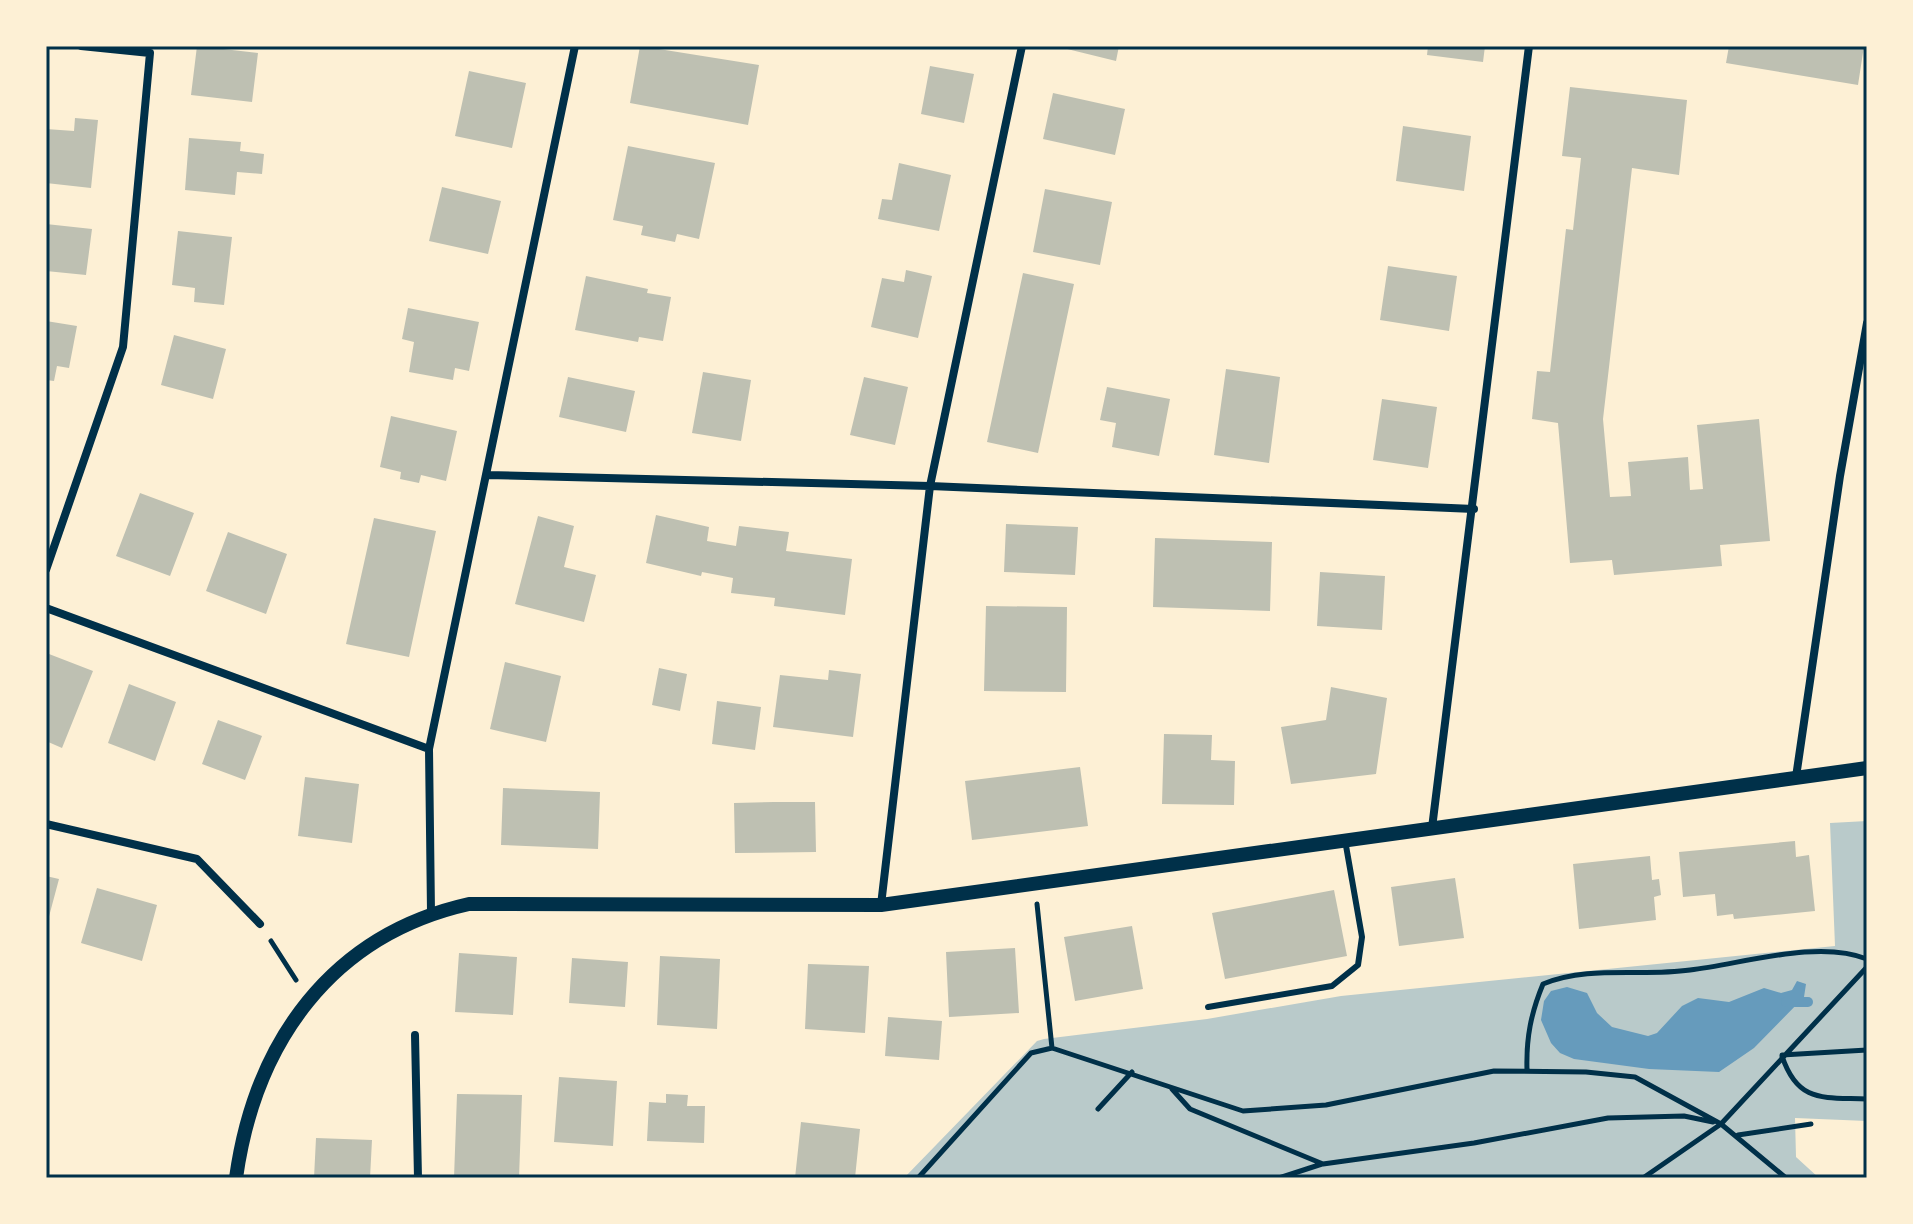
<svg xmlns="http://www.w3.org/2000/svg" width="1913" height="1224" font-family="Overpass,sans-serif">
<rect width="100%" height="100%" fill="#fdf0d5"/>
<path fill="#b9caca" d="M1867 821V1121L1795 1118 1796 1157 1819 1178H904L1037 1041 1044 1039 1207 1019 1341 996 1835 946 1830 823Z"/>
<path fill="#669bbc" d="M1797 981 1806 984 1804 997 1754 1048 1719 1072 1649 1069 1574 1059 1560 1053 1551 1043 1541 1020 1544 1001 1551 991 1567 987 1587 993 1597 1013 1612 1027 1648 1036 1657 1033 1682 1006 1698 998 1729 1002 1764 988 1781 993 1792 990Z"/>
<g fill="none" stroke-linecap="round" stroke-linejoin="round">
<path stroke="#669bbc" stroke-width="10" d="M1786 1002H1808"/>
</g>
<path fill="#bec0b2" d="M197 46 258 53 252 102 191 95Z
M640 46 759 65 748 125 630 103Z
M1055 46H1119L1116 61Z
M1428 46H1485L1483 62 1427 55Z
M1729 46H1864L1858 85 1726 63Z
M930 66 974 74 964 123 921 114Z
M469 71 526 83 512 148 455 136Z
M1570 87 1687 100 1679 175 1632 168 1603 419 1610 497 1631 496 1628 462 1688 457 1690 490 1703 489 1697 425 1759 419 1770 541 1720 545 1722 566 1614 575 1612 560 1570 563 1558 423 1532 419 1537 371 1550 372 1566 229 1573 230 1581 158 1562 156Z
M1053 93 1125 109 1115 155 1043 139Z
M75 118 98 120 91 188 46 183V129L74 131Z
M1403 126 1471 136 1464 191 1396 181Z
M189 138 241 142 240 151 264 154 262 174 237 172 235 195 185 190Z
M628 146 715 163 699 239 677 234 675 242 641 235 643 226 613 220Z
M899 163 951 175 939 231 878 219 882 199 892 200Z
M442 187 501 201 488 254 429 241Z
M1045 189 1112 202 1100 265 1033 252Z
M46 224 92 229 86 275 46 271Z
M178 231 232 237 224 305 194 302 195 288 172 285Z
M1388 266 1457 276 1449 331 1380 320Z
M906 270 932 276 918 338 871 327 882 278 904 282Z
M1023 273 1074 284 1038 453 987 442Z
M586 276 648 289 647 293 671 297 663 341 639 337 638 342 575 330Z
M408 308 479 322 469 371 455 368 453 380 409 372 414 342 402 339Z
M46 321 77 326 69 368 57 366 54 381 46 380Z
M174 335 226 349 213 399 161 385Z
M1226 369 1280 377 1269 463 1214 455Z
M703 372 751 380 741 441 692 433Z
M568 377 635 391 626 432 559 417Z
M864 377 908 387 895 445 850 435Z
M1107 387 1170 399 1159 456 1112 447 1116 423 1100 420Z
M1382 399 1437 407 1428 468 1373 460Z
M391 416 457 431 446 481 421 475 419 483 400 479 401 472 380 467Z
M140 493 194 513 170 576 116 556Z
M656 515 709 527 707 541 736 546 739 526 789 532 786 551 852 559 845 615 774 606 775 598 731 593 733 578 702 572 701 576 646 563Z
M538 516 574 526 564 567 596 575 584 622 515 604Z
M374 518 436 531 409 657 346 644Z
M1006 524 1078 527 1075 575 1004 572Z
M228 532 287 554 266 614 206 591Z
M1155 538 1272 542 1270 611 1153 607Z
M1320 572 1385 576 1382 630 1317 626Z
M986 606 1067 607 1066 692 984 691Z
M49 654 93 671 62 748 46 741V663Z
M505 662 561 676 546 742 490 729Z
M659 668 687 674 680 711 652 705Z
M829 670 861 674 853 737 773 727 780 675 828 680Z
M129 684 176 702 155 761 108 743Z
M1331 687 1387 698 1376 774 1291 784 1281 727 1326 720Z
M717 701 761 707 755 750 712 744Z
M218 720 262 736 245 780 202 764Z
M1164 734 1212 735 1211 760 1235 761 1234 805 1162 804Z
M1080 767 1088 826 972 840 965 781Z
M305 777 359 784 352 843 298 836Z
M503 788 600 792 598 849 501 845Z
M774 802H815L816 852 735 853 734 803Z
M1795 841 1796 857 1809 855 1815 911 1734 919 1733 914 1717 916 1715 894 1683 897 1679 852Z
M1650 856 1652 880 1659 879 1661 895 1654 897 1656 920 1579 929 1573 864Z
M46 876 59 879 47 924H46Z
M1455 878 1464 938 1399 946 1391 887Z
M97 888 157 905 142 961 81 943Z
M1334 890 1347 956 1225 979 1212 913Z
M1132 926 1143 989 1075 1001 1064 937Z
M1015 948 1019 1013 949 1017 946 952Z
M459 953 517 957 513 1015 455 1012Z
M660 956 720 959 717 1029 657 1025Z
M572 958 628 962 625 1007 569 1003Z
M808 964 869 966 865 1033 805 1029Z
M888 1017 942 1021 939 1060 885 1056Z
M559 1077 617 1081 613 1146 554 1142Z
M457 1094 522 1095 519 1178H454Z
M666 1094 688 1095 687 1106H705L704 1143 647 1141 649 1102 666 1103Z
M801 1122 860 1129 855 1178H795Z
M316 1138 372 1140 370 1178H314Z"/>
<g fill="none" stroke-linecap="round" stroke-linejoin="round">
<path stroke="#003049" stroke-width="5" d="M271 941 296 980
M1052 1048 1243 1111 1326 1105 1494 1071 1586 1072 1635 1077 1721 1124 1786 1178
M1782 1055 1867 1050
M1782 1056C1798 1104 1824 1097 1867 1099
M1527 1070C1526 1038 1531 1013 1543 984 1589 965 1641 977 1690 970 1742 964 1818 939 1867 959
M1172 1089 1190 1109 1323 1164 1474 1143 1608 1118 1684 1116 1713 1122
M1098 1109 1132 1072
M1738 1135 1811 1124
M918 1178 1031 1053 1052 1048 1037 904
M1279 1178 1322 1164
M1643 1178 1721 1124 1867 967"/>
<path stroke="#003049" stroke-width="6" d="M1208 1007 1332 986 1358 965 1362 937 1345 840"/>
<path stroke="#003049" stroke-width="8" d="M486 475 930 486 1474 509
M46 570 123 347 150 53 81 46
M46 608 429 749
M1796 777 1840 476 1867 323
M46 824 197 859 260 924
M1432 828 1529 46
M881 905 930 486 1022 46
M431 912 429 749 575 46
M415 1035 418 1178"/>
<path stroke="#003049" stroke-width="14" d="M236 1178C255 1042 331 935 469 904L881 905 1867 768"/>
</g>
<rect width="1913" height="1224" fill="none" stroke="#fdf0d5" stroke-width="96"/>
<rect x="48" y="48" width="1817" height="1128" fill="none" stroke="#003049" stroke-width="3"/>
</svg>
